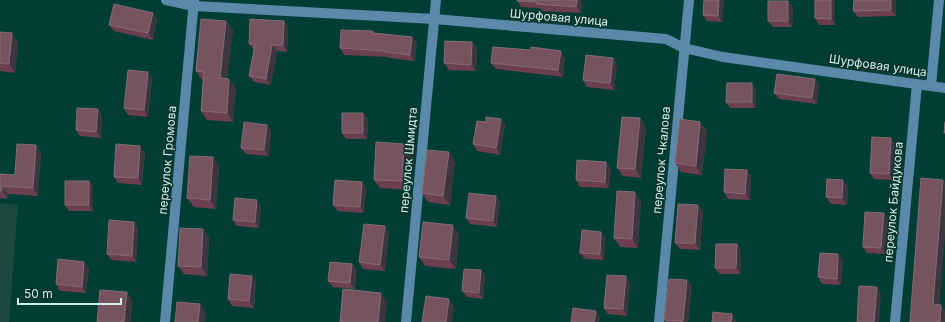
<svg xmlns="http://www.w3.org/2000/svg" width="945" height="322" font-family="Inter,sans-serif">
<rect width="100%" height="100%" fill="#003e35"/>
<path fill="#1c4840" d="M0 203 18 205 9 322H0Z"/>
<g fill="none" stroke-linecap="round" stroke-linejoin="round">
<path stroke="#5a89a9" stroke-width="10" d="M166 0 194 6 434 19 666 39 684 48 723 57 945 88
M931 86 939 0
M165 322 194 0
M406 322 436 0
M659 322 689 0
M895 322 917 84"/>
</g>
<path fill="#6b3f4f" d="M517 0H582L581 13 542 11 540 8 521 7Z
M724 0 722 22 707 21 703 15Z
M835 0V25H819L815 18Z
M854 0H896V16L858 17 853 11Z
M788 1 793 7 792 27H773L768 21Z
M157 19 153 40 114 31 109 25Z
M284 21 288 27 287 52 277 51 271 85 254 82 249 76 254 50 249 44Z
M233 29 227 79 236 88 233 122 207 120 201 111 203 80H202L196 71Z
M0 32 18 42 15 73 0 71Z
M374 33 412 37 417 43 415 61 389 58 388 57 344 55 340 48Z
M472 42 477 48 476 71 449 70 444 63Z
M565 58 563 77 496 69 491 63Z
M613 58 617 64 614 90 587 87 583 80Z
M152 78 148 117 128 115 124 108Z
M815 79 819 85 817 104 779 99 774 93Z
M756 90V108H730L726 102Z
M363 113 368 119 367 139H346L342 133Z
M102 116 101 138 80 136 76 130Z
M501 119 505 125 500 155 477 151 473 144 486 122Z
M700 122 707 131 702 175 681 172 675 163Z
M267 125 271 131 269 156 246 154 241 148Z
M646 127 641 178 623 176 617 168Z
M404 144 411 153 409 190 380 188 374 180Z
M36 145 41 153 38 196 8 194V199L0 198V174L15 175Z
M896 145 893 180 874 179 870 173Z
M145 152 142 185 118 183 114 177Z
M455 161 450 205 428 202 422 193Z
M219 166 216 209 194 207 187 198Z
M611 169 609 188 580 187 576 180Z
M747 170 751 176 750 200 728 199 724 192Z
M89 181 93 187V211H69L65 205Z
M362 182 366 188 364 213 338 211 333 205Z
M848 186 847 205 831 204 826 197Z
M496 196 500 202 497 227 470 224 466 218Z
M641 201 638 248 620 247 614 238Z
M698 205 703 211 700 250 680 249 675 243Z
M261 206 259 228 237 226 233 220Z
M888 220 886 254 867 253 863 247Z
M138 228 136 262 112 260 107 254Z
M389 232 385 271 363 269 359 262Z
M459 234 456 269 425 266 419 257Z
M209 238 207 276 184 274 178 266Z
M605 238 604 260 585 259 580 253Z
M737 244 741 251V274H720L715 268Z
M838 254 843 260 841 285 822 284 818 277Z
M352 264 357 270 355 289 333 287 328 281Z
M89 268 86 293 60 291 56 284Z
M485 276 483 299 467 297 462 291Z
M687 280 692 286 688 322H666L664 320Z
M256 282 254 308 232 306 228 299Z
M630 283 627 316 608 314 604 308Z"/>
<path fill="#3c373d" d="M577 0H582L581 13 576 7Z
M719 0H724L722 22 718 16Z
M831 0H835V25L831 19Z
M891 0H896V16L891 10Z
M788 1 793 7 792 27 788 21Z
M153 13 157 19 153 40 148 33Z
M226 21 233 29 226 87 220 78Z
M284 21 288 27 287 52 283 45Z
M12 33 18 42 15 73 9 64Z
M412 37 417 43 415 61 410 55Z
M472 42 477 48 476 71 471 65Z
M272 45 277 51 271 85 266 79Z
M561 51 565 58 563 77 558 70Z
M613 58 617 64 614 90 610 83Z
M148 72 152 78 148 117 144 110Z
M229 79 236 88 233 122 227 113Z
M815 79 819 85 817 104 812 98Z
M752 83 756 90V108L752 102Z
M98 109 102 116 101 138 96 132Z
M363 113 368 119 367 139 363 133Z
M640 118 646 127 641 178 635 169Z
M501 119 505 125 500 155 496 148Z
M700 122 707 131 702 175 696 166Z
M267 125 271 131 269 156 264 150Z
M891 138 896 145 893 180 889 174Z
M404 144 411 153 409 190 402 181Z
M36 145 41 153 38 196 33 188Z
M140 146 145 152 142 185 138 178Z
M449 152 455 161 450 205 443 196Z
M213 157 219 166 216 209 210 200Z
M606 162 611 169 609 188 605 182Z
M747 170 751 176 750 200 745 194Z
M843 180 848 186 847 205 842 198Z
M943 180 945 183V235L939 313 933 304Z
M89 181 93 187V211L89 205Z
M362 182 366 188 364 213 360 207Z
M2 186 8 194V199L2 191Z
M635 192 641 201 638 248 632 239Z
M496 196 500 202 497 227 493 221Z
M257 200 261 206 259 228 255 222Z
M698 205 703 211 700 250 695 243Z
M884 213 888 220 886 254 881 248Z
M134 222 138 228 136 262 132 256Z
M453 225 459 234 456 269 449 260Z
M385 226 389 232 385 271 380 265Z
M203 229 209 238 207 276 201 267Z
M601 232 605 238 604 260 600 254Z
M737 244 741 251V274L736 268Z
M838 254 843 260 841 285 837 279Z
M84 262 89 268 86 293 82 287Z
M352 264 357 270 355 289 350 283Z
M481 270 485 276 483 299 479 293Z
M252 276 256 282 254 308 249 301Z
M626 276 630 283 627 316 623 309Z
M687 280 692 286 688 322H683V321Z
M877 287 881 294 879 322H874Z
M127 292 133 301 131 322H124Z
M381 293 387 302 385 322H378Z
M449 299 454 307 452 322H446Z
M200 304 206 312 205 322H198Z
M941 305 945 311V322H940Z
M596 311 600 318 599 322H594Z
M732 314 736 321V322H731Z"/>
<path fill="#76535f" stroke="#846c75" d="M517 0H577L576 7 537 4V2L517 1Z
M704 0H719L718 16 703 15Z
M815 0H831V19L815 18Z
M854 0H891V10L853 11Z
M768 1H788V21H768Z
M114 4 153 13 148 33 109 25Z
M201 19 226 21 220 78 229 79 227 113 201 111 204 72 196 71Z
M250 19 284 21 283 45H272L266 79 249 76 255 44H249Z
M341 30 373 31V33L412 37 410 55 385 52V51L340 48Z
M0 32 12 33 9 64 0 63Z
M445 41 472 42 471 65 444 63Z
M493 47 531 50V47L561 51 558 70 491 63Z
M586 55 613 58 610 83 583 80Z
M128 70 148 72 144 110 124 108Z
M777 74 815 79 812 98 774 93Z
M727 83H752V102H726Z
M77 108 98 109 96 132 76 130Z
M342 113H363V133H342Z
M486 117 501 119 496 148 473 144 477 121 486 122Z
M622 117 640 118 635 169 617 168Z
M680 119 700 122 696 166 675 163Z
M244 122 267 125 264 150 241 148Z
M945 122V133H944Z
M872 137 891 138 889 174 870 173Z
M376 142 404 144 402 181 374 180Z
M17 144 36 145 33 188 2 186V191H0V174L15 175Z
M116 144 140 146 138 178 114 177Z
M427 150 449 152 443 196 422 193Z
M190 156 213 157 210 200 187 198Z
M577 160 606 162 605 182 576 180Z
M725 169 747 170 745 194 724 192Z
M921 178 943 180 933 304 941 305 940 322H910Z
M827 179 843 180 842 198 826 197Z
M335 180 362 182 360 207 333 205Z
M65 181H89V205H65Z
M617 191 635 192 632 239 614 238Z
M469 193 496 196 493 221 466 218Z
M235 198 257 200 255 222 233 220Z
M678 204 698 205 695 243H675Z
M865 212 884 213 881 248 863 247Z
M109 220 134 222 132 256 107 254Z
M423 222 453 225 449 260 419 257Z
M364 224 385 226 380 265 359 262Z
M180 228 203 229 201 267 178 266Z
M582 230 601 232 600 254 580 253Z
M716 244H737L736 268H715Z
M820 253 838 254 837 279 818 277Z
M58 259 84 262 82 287 56 284Z
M330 262 352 264 350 283 328 281Z
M464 269 481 270 479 293 462 291Z
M230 274 252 276 249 301 228 299Z
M607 275 626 276 623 309 604 308Z
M669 279 687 280 683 321 664 320Z
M859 286 877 287 874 322H857Z
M343 289 381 293 378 322H340Z
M100 290 127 292 124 322H97Z
M426 296 449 299 446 322H422Z
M177 302 200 304 198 322H175Z
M573 308 596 311 594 322H571Z
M713 312 732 314 731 322H712Z"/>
<g text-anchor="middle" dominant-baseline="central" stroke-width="3" stroke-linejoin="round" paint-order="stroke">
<g font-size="12" fill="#cff2ea" stroke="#0a312b">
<text transform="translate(559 17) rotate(5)">Шурфовая улица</text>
<text transform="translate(878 65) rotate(8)">Шурфовая улица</text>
<text transform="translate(167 160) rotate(-85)">переулок Громова</text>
<text transform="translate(408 160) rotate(-85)">переулок Шмидта</text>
<text transform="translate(661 160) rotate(-85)">переулок Чкалова</text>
<text transform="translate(893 202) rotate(-85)">переулок Байдукова</text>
</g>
</g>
<path d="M18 298v6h103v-6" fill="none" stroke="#cff2ea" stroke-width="2"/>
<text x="24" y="298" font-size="12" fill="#cff2ea" stroke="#0a312b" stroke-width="3" paint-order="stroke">50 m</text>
</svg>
